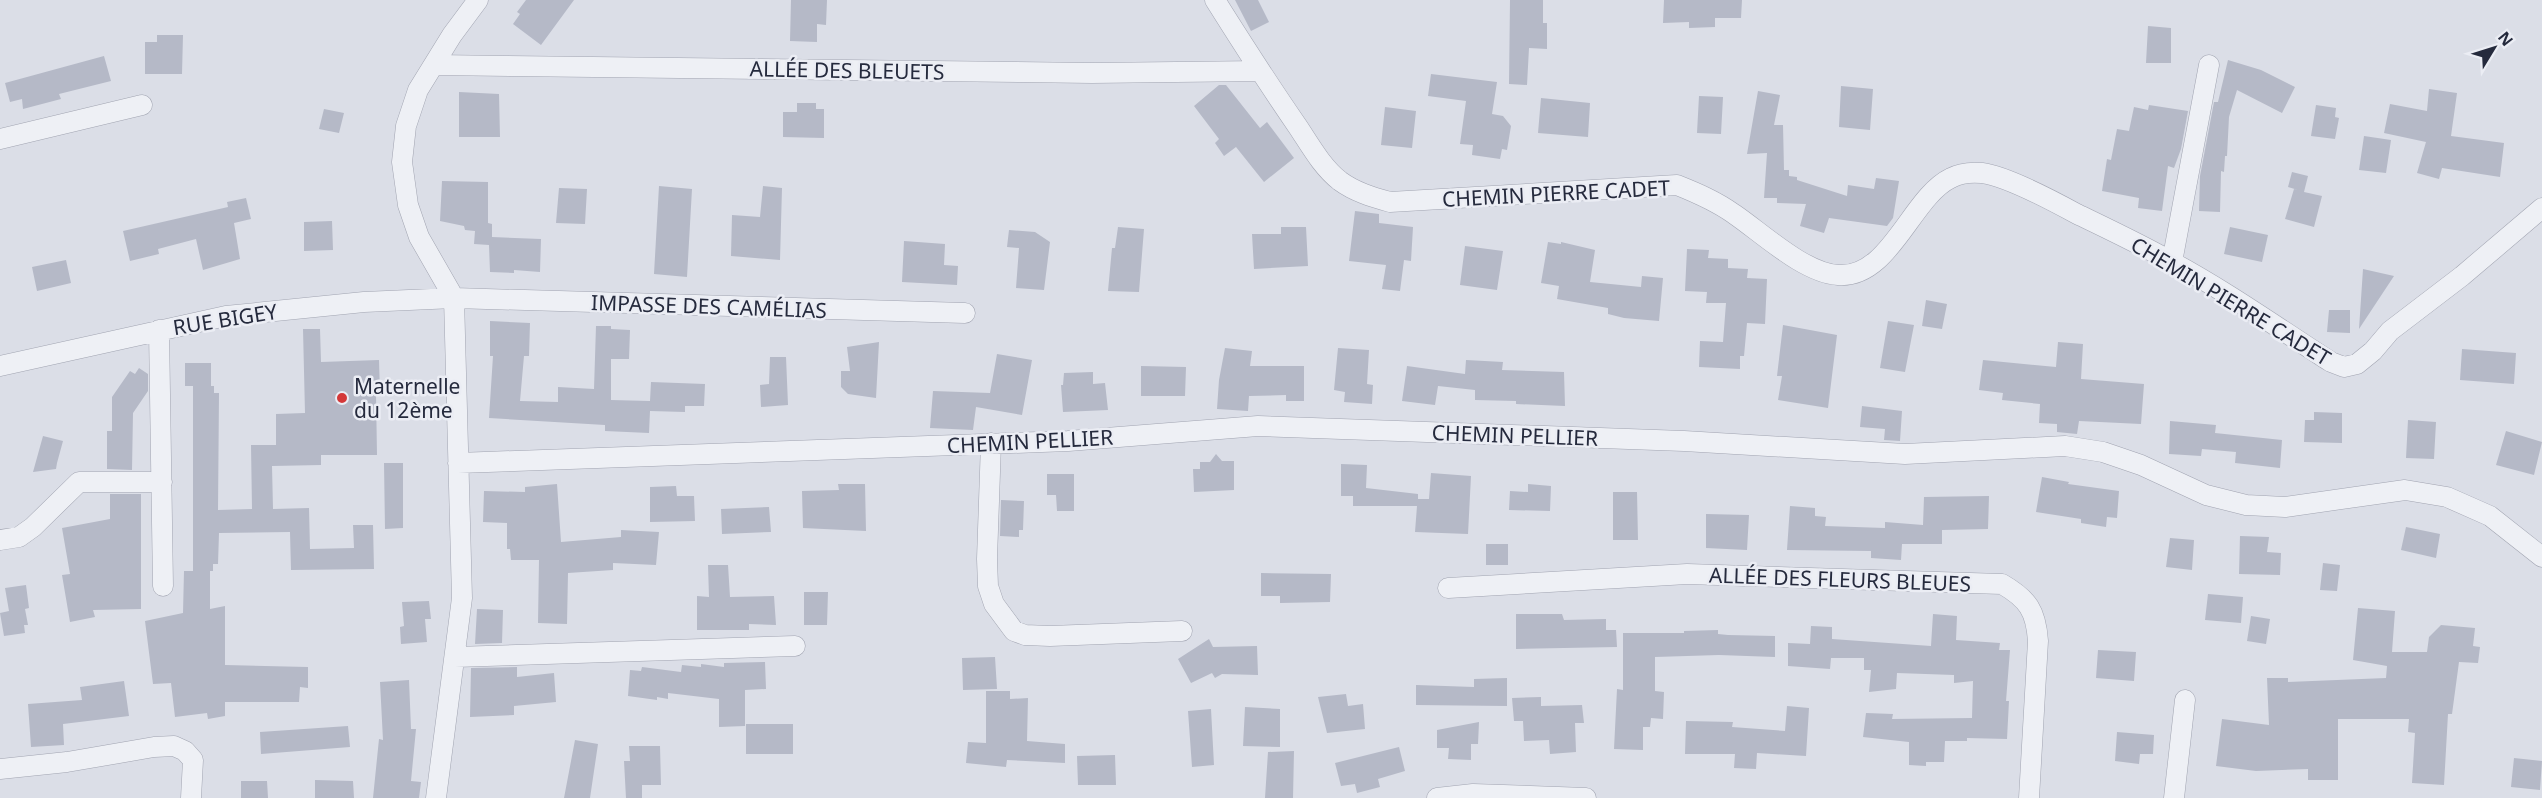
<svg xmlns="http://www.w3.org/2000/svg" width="2542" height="798" font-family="'Noto Sans',sans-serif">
<rect width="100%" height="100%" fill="#dbdee7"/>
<path fill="#b5b9c7" d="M526 0H574L541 45 513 24 520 14 517 12Z
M791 0H827L826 25 817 24V42L790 41Z
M1235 0H1258L1269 22 1251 31Z
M1510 0H1543V23H1547V49L1529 48 1527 85 1509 84Z
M1664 0H1742L1741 18H1715V27L1689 28V22L1663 23Z
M2148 26 2171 28V63H2146Z
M157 35H183L182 74H145V42H157Z
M104 56 111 81 59 94 61 99 23 109 22 99 10 102 5 83Z
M2228 60 2261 70 2295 87 2282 113 2237 90 2229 117 2227 156H2225L2224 172 2221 171 2220 212 2199 211 2200 176 2214 102H2218Z
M1431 74 1497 82 1492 114 1503 116 1511 126 1507 150 1502 149 1500 159 1472 155 1473 145 1460 144 1466 101 1428 96Z
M1219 85H1226L1260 128 1267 122 1294 158 1264 182 1236 147 1224 156 1215 143 1219 139 1194 106Z
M1841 86 1873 89 1870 130 1839 127Z
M2429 89 2457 93 2451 136 2504 143 2500 177 2442 168 2439 179 2417 173 2426 142 2384 133 2390 104 2427 111Z
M1758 91 1780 95 1774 125H1783L1784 170H1789V176L1797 177V180L1847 196 1848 185 1874 189 1876 178 1899 181 1893 218 1887 226 1829 218 1824 233 1800 226 1806 204 1777 203V198H1764L1767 153 1747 154Z
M459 92 499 94 500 137H459Z
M1699 96 1723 97 1721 134 1697 133Z
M1541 98 1590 103 1588 137 1538 133Z
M797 103H816V109H824V138L783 137V112H797Z
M2149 105 2188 111 2181 149 2174 168 2168 166 2162 211 2138 208 2139 198 2102 191 2107 159 2111 160 2117 129 2129 131 2134 107 2148 110Z
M2316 105 2336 108 2335 117 2339 118 2335 139 2311 136Z
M1385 107 1416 111 1412 148 1381 145Z
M324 109 344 113 339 133 319 129Z
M2364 136 2391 140 2386 173 2359 170Z
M2292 172 2308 176 2304 192 2322 196 2314 227 2285 219 2294 189 2298 190 2288 187Z
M442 181 488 182V223L492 224V237L541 239 540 272 514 270V273L490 272 489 245 474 244 475 231 465 230 464 226 440 221Z
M659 186 692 189 687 277 654 274Z
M763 186 782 188 780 260 731 256 732 215 760 217Z
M559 188 587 189 585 224 556 223Z
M246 198 251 219 234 223 240 259 203 270 196 239 158 249 159 254 130 261 123 231 228 207 227 202Z
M1355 211 1379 214V223L1413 227 1411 261 1404 260 1400 291 1382 289 1386 265 1349 261Z
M332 221 333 250 304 251V222Z
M1118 227 1144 229 1139 292 1108 291 1112 248H1115Z
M1281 227H1306L1308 266 1254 269 1252 234H1281Z
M2230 227 2268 235 2262 262 2224 254Z
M1009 230 1035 232 1050 242 1044 290 1016 288 1019 248 1007 247Z
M904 241 945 244 944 265 958 266 957 285 902 282Z
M1548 242 1561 244V242L1595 250 1590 282 1641 287 1642 276 1663 278 1659 321 1624 318 1608 314V308L1557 299 1559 286 1541 283Z
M1465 246 1503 251 1497 290 1460 285Z
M1687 249 1709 250 1708 258 1728 259V268L1748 269 1747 278 1767 279 1765 324 1747 323 1744 356H1740V369L1699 367 1700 341 1723 342 1726 303H1706L1707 292 1685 291Z
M66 260 71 283 37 291 32 267Z
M2363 269 2394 276 2359 329Z
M1926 300 1947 304 1942 329 1922 326Z
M2329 310H2350V333L2327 332Z
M490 321 530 323 529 356H524L520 401 558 402V387L594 389 596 326H611V329L630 330 629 359H611V400L650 401 651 382 705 384 704 406H685V412L650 411 649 433 605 431V425L489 418 493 356H490Z
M1888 321 1914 325 1905 372 1880 368Z
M1783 325 1837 335 1828 408 1778 400 1782 376H1777Z
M303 329H320L321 362 379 360 380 394H376L377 455H321V465L272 466 273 509 309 508 310 549 354 548 353 525H373L374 569 291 570 290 532 219 533 218 564H213V571H210V609L225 606V665L308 667V688L300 687 299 702H225V716L208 719 207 713 175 717 171 683 153 684 145 621 183 613 184 571H193V386H185V363H211V386H214V393H219L218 510 252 509 251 445H276V414L305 413Z
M879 342 876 398 848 394 841 387V371H850L847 347Z
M2058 342 2083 344 2081 379 2144 384 2141 424 2079 421 2077 434 2057 432V424L2039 423 2040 404 2002 400 2003 393 1979 390 1983 360 2056 367Z
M1225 348 1252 351 1250 366H1304V401H1286V395L1249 396 1248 411 1217 409 1219 380Z
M1338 348 1369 350 1367 384 1373 385 1372 404 1344 402 1345 392 1334 390Z
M2462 349 2516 353 2514 384 2460 380Z
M997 354 1032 360 1022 415 976 407 973 430 930 428 933 391 990 393Z
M770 357H786L788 405 761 407 760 385 769 384Z
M1466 360 1503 362 1502 370 1564 372 1565 406 1516 404V401L1475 400V390L1438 386 1435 405 1402 401 1407 366 1465 374Z
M1141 366 1186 367 1185 396H1141Z
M139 368 148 374V391L133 413 132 470 107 469V431H112V397L130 371 135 374Z
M1093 372V384L1105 383 1108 410 1063 412 1061 385H1063L1064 373Z
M1862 406 1902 411 1900 441 1884 440 1885 429 1860 427Z
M2314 412 2342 413V443L2304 442 2305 420H2314Z
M2408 420 2436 422 2434 459 2406 458Z
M2170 421 2216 425 2215 433 2282 440 2280 468 2235 463 2236 452 2202 449 2201 456 2169 454Z
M2506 431 2542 442 2534 475 2496 465Z
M43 436 63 441 57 463 56 469 33 472Z
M1216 454 1222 461H1234V490L1194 492 1193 469H1200V462H1210Z
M384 463H403V528L385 529Z
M1341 464 1367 465 1366 488 1418 494V499H1429L1431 473 1471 476 1468 534 1415 532 1417 506H1353V496H1341Z
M1047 474H1074V511H1057L1056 495H1047Z
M2042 477 2069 482 2068 484 2119 491 2117 518 2107 517 2106 527 2081 523V519L2036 512Z
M557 484 561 542 621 537V530L659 532 656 565 613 563V570L568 573 567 624 538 623 539 560H511L510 549H507V523L483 522 484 491 525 492V487Z
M838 484H865L866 531 803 528 802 491 839 490Z
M1528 484 1551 486 1550 511 1509 510 1510 491 1528 492Z
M676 486 677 496H694L695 521 650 522V487Z
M1613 492H1637L1638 540H1613Z
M110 494H141V609L93 610 95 617 70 622 62 575 70 574 62 528 110 519Z
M1989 496 1988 529 1942 530V544H1902L1901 560 1871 558V551L1787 550 1790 506 1815 508V516L1826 517 1825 526 1885 528V522L1923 525 1924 497Z
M1001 500 1024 501 1023 530H1019V537L1000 536Z
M769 507 771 532 722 534 721 509Z
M1706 514 1749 515 1747 550 1706 548Z
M2406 527 2440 534 2436 558 2401 550Z
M2240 536 2269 537 2267 552 2281 553 2280 575 2239 574Z
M2170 538 2194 540 2192 570 2166 567Z
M1486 544H1508V565H1486Z
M2323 563 2340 565 2337 591 2320 590Z
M708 565H728L730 597 774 596 776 625 749 624V630H697V596L709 597Z
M1261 573 1331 574 1330 602 1280 603V596H1261Z
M26 585 29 608 25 609 28 625H24L25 633 4 636 0 613 9 611 5 588Z
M804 592H828L827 625H804Z
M2208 594 2243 597 2241 623 2205 620Z
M429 601 431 619H425L427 642 401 644 400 627 404 626 402 602Z
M2358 608 2395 611 2392 652H2427L2429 637 2441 625 2475 628 2473 646 2480 647 2478 663 2459 662 2452 714H2448L2444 785 2412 783 2415 733 2408 732 2409 719H2338V780H2308V769L2256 771 2216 766 2222 719 2269 725 2267 678H2288V682L2386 678 2387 666 2353 660Z
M477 609 503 610 502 643 475 644Z
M1516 614H1562L1564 620 1606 619V630H1616L1617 647 1516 649Z
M1933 614 1957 616 1956 640 2000 643 1999 650H2010L2006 701H2009L2007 739 1967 738V741H1945L1944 762H1926V766L1909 765V742L1863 737 1866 713 1893 714 1892 719 1972 718 1973 681 1954 683V675L1897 673 1896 689 1869 692 1871 670H1864V658H1831L1830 669 1788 666V643L1810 644 1811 626 1832 627V639L1931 646Z
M2251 616 2270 619 2266 644 2247 641Z
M1718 630V634L1728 635 1775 636V657L1719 655 1655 657V691L1664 692 1663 719 1651 718 1650 727H1643V750L1614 749 1617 689 1623 690V633H1684V631Z
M1209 639 1213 647 1257 646 1258 675 1222 674 1215 678 1212 673 1191 683 1178 659Z
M2098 650 2136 652 2134 681 2096 678Z
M995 657 997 689 963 690 962 658Z
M765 662 766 689 745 690V726L719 727V699L668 693V699L657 697V700L628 696 630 670 641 671 642 667 681 672 682 665 701 667V664L724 667V663Z
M517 667V677L554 673 556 702 514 706V715L470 717 471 668Z
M1507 678V706L1416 705V685L1474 687V679Z
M409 680 411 729H416L411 781 421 782 419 798H373L379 739 383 740 380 682Z
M124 681 129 716 63 724 64 745 31 747 28 704 82 700 80 687Z
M986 691H1010V699L1028 698 1027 741 1065 744V763L1007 760 1006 767 966 763 968 742 986 743Z
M1346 694 1348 706 1363 704 1365 729 1327 733 1318 697Z
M1541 697V706L1582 705 1584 723H1575L1576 752 1550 754 1549 740 1524 741 1523 721H1514L1512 698Z
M1787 706 1809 708 1806 756 1757 753 1756 769 1734 768 1735 754H1685L1686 721 1733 722 1732 727 1785 731Z
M1245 707 1280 709V747L1243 746Z
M1211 709 1214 765 1192 767 1188 711Z
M1479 722 1478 744H1471V760L1448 759 1449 748H1437V730Z
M746 724H793V754H746Z
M348 726 350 747 261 754 260 732Z
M2117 732 2154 735 2153 754H2140L2139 764 2115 761Z
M575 740 598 744 590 798H564Z
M629 746H660L661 785H642V798H626L624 761H630Z
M1399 747 1405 771 1378 779 1380 787 1357 793 1355 784 1341 786 1335 763Z
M1294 751 1293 798H1265L1268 752Z
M1115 755 1116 785H1078L1077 756Z
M2514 758 2542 761 2540 790 2511 787Z
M315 780 353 781 354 798H315Z
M241 781H267L268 798H241Z"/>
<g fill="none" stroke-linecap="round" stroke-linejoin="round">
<g stroke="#a1a4b1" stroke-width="21">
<path id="minor" d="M1215 0C1242 43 1269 85 1298 127 1310 145 1322 167 1340 181 1355 192 1372 197 1390 202L1677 185C1697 193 1716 201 1734 214 1762 233 1804 273 1838 275 1890 279 1911 197 1951 178 1960 173 1971 172 1982 173 2006 176 2055 202 2077 214 2108 229 2140 244 2170 261 2226 291 2278 328 2331 362L2344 367 2357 364 2373 351 2390 331 2462 276 2542 208
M434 65 1092 73 1260 71
M0 139 142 105
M2172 262 2209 65
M159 330 163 586
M0 366 226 316 364 302 454 298 965 313
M991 443 987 559 988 586 994 604 1014 631 1025 635 1050 636 1182 631
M458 463 1068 441 1258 426 1684 441 1905 454 2065 446 2103 452 2141 465 2206 495 2246 505 2285 507 2405 490 2447 497 2490 516 2542 557
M0 540 19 537 33 527 79 482H162
M1448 588 1687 574 2002 584C2028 599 2036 611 2038 641L2029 798
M455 657 795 646
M0 769 67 762 154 747 174 746 185 751 193 760 191 798
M436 798 462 598 454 298 419 237 408 205 402 162 406 126 418 90 452 35 478 0
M1437 798 1473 794 1586 798
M2174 798 2185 700"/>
</g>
<use href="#minor" stroke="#eef0f5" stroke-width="20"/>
</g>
<circle fill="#d43839" stroke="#ebedf4" stroke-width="2" cx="342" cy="398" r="6"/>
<g text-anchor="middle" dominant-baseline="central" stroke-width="5" stroke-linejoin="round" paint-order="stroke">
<g font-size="21" fill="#252a3d" stroke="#ebedf4">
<text transform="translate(847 70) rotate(1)">ALLÉE DES BLEUETS</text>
<text transform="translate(1556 193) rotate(-3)">CHEMIN PIERRE CADET</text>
<text transform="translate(2231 301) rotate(31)">CHEMIN PIERRE CADET</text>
<text transform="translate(709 306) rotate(2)">IMPASSE DES CAMÉLIAS</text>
<text transform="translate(225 319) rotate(-9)">RUE BIGEY</text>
<text transform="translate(1515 435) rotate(2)">CHEMIN PELLIER</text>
<text transform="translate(1030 441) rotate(-3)">CHEMIN PELLIER</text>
<text transform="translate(1840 579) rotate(2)">ALLÉE DES FLEURS BLEUES</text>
</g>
<g font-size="21" fill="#252a3d" stroke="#ebedf4" text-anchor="start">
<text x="354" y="386">Maternelle<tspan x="354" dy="24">du 12ème</tspan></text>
</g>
</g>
<g transform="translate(2494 48) rotate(52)" stroke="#ebedf4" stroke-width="4.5" paint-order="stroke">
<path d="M0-4.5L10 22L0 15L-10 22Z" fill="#252a3d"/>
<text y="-9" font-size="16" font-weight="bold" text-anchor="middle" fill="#252a3d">N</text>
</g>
</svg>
